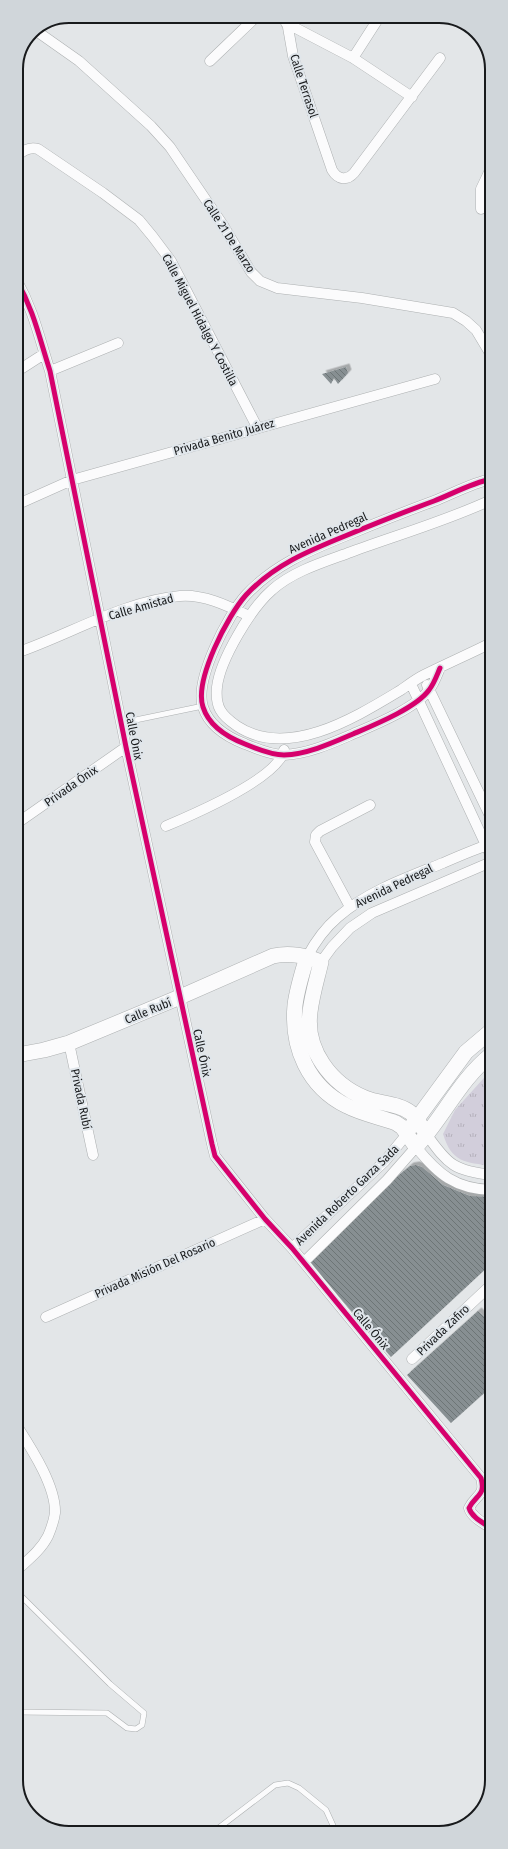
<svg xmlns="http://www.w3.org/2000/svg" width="508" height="1849" font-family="'Fira Sans Condensed',sans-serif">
<defs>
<pattern id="park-tufts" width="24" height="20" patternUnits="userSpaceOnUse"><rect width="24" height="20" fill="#d2cedb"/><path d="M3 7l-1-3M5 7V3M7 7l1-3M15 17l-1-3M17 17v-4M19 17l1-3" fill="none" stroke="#b4b0bb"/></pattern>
<pattern id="building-back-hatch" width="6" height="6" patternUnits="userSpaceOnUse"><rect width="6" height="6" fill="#878f92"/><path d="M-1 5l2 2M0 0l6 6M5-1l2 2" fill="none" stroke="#6d7476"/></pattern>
<filter id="shadow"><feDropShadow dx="3.5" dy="-3.5" stdDeviation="0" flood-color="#0004"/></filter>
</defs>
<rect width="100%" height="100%" fill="#e3e6e8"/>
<path fill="url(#park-tufts)" d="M492 1069V1166C465 1162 452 1163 443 1134L455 1110Z"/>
<path fill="url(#building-back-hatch)" filter="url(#shadow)" d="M346 367 348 373 338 384 334 378 331 384 322 374Z
M416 1165 422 1167 443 1185 460 1192 470 1196 492 1197V1263L391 1357 308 1261 377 1193 410 1166Z
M478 1311 492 1324V1386L451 1423 407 1375Z"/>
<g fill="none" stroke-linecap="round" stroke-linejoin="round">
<g stroke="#adb0b1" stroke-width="6">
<path id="lane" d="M121 723 203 706
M17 1592 110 1684 144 1713 142 1725 136 1729 127 1728 107 1713 17 1712
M212 1833 275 1785 288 1783 299 1788 326 1810 336 1832"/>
</g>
<g stroke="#adb0b1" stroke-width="11">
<path id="street" d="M286 16 293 56 332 170C338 180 347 181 354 173L440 58
M286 23 353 58 412 97
M35 30 79 61 151 126 170 147 223 225 251 272 260 281 277 288 362 298 453 313 466 321 476 330 491 355
M353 58 380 16
M210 61 257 16
M16 157C22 151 29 146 38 149L103 193 139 220 153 237 171 261 257 427
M481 209V189L491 168
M16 279C34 311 39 337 50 371L126 747 212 1144 215 1156 226 1170 265 1219 292 1248 481 1478C486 1496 476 1494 469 1508 472 1518 484 1523 492 1529
M50 371 118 343
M16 372 44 354
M491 500C446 521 397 535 351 552 324 562 293 571 272 590 251 608 220 660 217 687 215 707 221 715 237 726 288 760 356 717 401 690 408 685 416 679 424 675 446 664 469 654 491 643
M16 505 72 480 435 379
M16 653C69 635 124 601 180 596 204 594 228 606 249 616
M440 668C437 675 434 684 429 690 416 708 374 725 353 734 332 743 308 754 284 755 272 755 257 749 245 744 227 737 209 726 203 707 194 680 228 615 246 595 274 565 308 551 345 536 374 524 404 512 434 501 452 494 472 483 491 479
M411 684 491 856
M427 685 491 818
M16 824 126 747
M166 826C192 815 279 778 284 750
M350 907 315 842 316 835 320 831 370 805
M307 957C315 942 325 928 338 917 368 891 408 877 443 863 459 856 475 849 491 844
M321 962 332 947 350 928 372 913 491 862
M69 1043 93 1155
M427 1135C448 1165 455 1171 492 1175
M292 1248 385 1161 407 1134
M304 1262 387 1180 416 1147C438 1174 455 1189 492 1190
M46 1317 265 1219
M412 1359 492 1284
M17 1426C31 1448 56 1486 55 1513 54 1520 51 1529 48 1536 41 1550 28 1560 17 1570"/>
</g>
<g stroke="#adb0b1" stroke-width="16">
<path id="secondary" d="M307 957C302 973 297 989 295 1005 291 1047 308 1087 347 1106 362 1114 380 1117 396 1123L402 1127 416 1147C443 1118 460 1079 492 1054
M17 1055 44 1050 69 1043 180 997 273 956C291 952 305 956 321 962 317 979 312 995 310 1012 305 1050 331 1084 365 1098 379 1104 399 1103 411 1113 418 1119 422 1128 427 1135
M411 1127 466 1052 492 1030"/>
</g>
<use href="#lane" stroke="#fbfbfc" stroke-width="5"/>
<use href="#street" stroke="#fbfbfc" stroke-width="10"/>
<use href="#secondary" stroke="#fbfbfc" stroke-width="15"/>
<g stroke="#e0e6eb" stroke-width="8">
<path id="cycleway" d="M16 279C34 311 39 337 50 371L126 747 212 1144 215 1156 226 1170 265 1219 292 1248 481 1478C486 1496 476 1494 469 1508 472 1518 484 1523 492 1529
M440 668C437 675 434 684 429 690 416 708 374 725 353 734 332 743 308 754 284 755 272 755 257 749 245 744 227 737 209 726 203 707 194 680 228 615 246 595 274 565 308 551 345 536 374 524 404 512 434 501 452 494 472 483 491 479"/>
</g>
<use href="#cycleway" stroke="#d6006c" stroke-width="5"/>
</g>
<g text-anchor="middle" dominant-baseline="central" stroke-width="4" stroke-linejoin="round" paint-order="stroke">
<g font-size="12" fill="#181a1c" stroke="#e0e6eb">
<text transform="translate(304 86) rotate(72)">Calle Terrasol</text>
<text transform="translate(229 236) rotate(57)">Calle 21 De Marzo</text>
<text transform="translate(200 320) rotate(62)">Calle Miguel Hidalgo Y Costilla</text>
<text transform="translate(224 437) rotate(-16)">Privada Benito Juárez</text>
<text transform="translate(328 533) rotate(-24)">Avenida Pedregal</text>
<text transform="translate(141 607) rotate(-16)">Calle Amistad</text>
<text transform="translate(134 736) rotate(79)">Calle Ónix</text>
<text transform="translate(71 786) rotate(-35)">Privada Ónix</text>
<text transform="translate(394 886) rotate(-26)">Avenida Pedregal</text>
<text transform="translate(148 1011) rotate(-22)">Calle Rubí</text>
<text transform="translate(202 1053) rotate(78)">Calle Ónix</text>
<text transform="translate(81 1099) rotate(78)">Privada Rubí</text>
<text transform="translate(347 1195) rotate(-44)">Avenida Roberto Garza Sada</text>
<text transform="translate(155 1268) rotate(-24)">Privada Misión Del Rosario</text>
<text transform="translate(371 1329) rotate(50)">Calle Ónix</text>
<text transform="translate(443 1330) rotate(-44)">Privada Zafiro</text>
</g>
</g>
<path d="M0 0H508V1849H0ZM69 23H439A46 46 0 0 1 485 69V1780A46 46 0 0 1 439 1826H69A46 46 0 0 1 23 1780V69A46 46 0 0 1 69 23Z" fill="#d0d6da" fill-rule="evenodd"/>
<path fill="none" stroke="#181a1c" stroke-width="2" d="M69 23H439A46 46 0 0 1 485 69V1780A46 46 0 0 1 439 1826H69A46 46 0 0 1 23 1780V69A46 46 0 0 1 69 23Z"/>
</svg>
